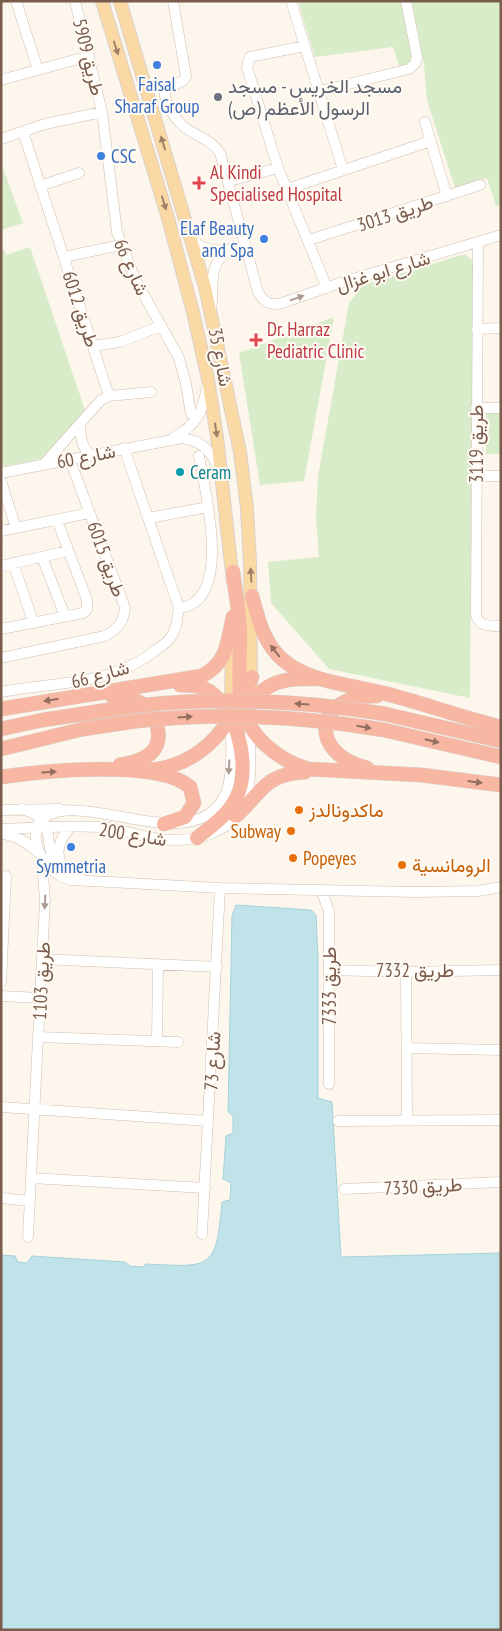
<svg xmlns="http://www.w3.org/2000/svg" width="502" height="1631" font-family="'PT Sans Narrow',Vazirmatn,sans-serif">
<rect width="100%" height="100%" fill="#fdf6ec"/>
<path fill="#d8ecc9" d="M298 1H402L413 58 409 64 399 66 393 47 315 57Z
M412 1H501V205L496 206 487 178 455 188 427 100 424 65Z
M3 168 23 223 1 230V169Z
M1 244 6 255 30 247 85 410 41 459 1 467Z
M465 254 473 261 470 698 329 669 271 603 268 562 319 557 316 518 318 476 349 303 363 285Z
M334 317 304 481 260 485 239 353Z
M486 412H501V454H486Z"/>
<path fill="#bfe3e8" stroke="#a5d3da" d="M236 905 311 910 316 915 318 958V1098L332 1102 341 1257 501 1253V1630H1V1255L15 1256 18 1262 27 1263 32 1256 125 1262 130 1266 143 1267 146 1264C211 1267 216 1271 222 1202L230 1200 231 1183 223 1179 226 1136 233 1133V1116L228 1112 232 916Z"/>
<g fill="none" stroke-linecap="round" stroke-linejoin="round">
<g stroke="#d1beb0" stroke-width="11">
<path id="minor" d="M16 1 38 70
M75 1 102 112 117 232 135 279 179 358 186 384 191 414
M173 1 186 76 183 81 165 89C163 95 166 99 168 105 183 138 206 132 220 153L258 292C264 303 271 306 282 303L346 281 501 235
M291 1 343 170
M305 46 250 57 247 67 278 168 327 288
M1 80 89 56
M320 91 409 69 415 64 417 57 406 1
M425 122 447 196
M23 132 109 396
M1 139 45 124 102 112
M229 181 278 168
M40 186 79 173
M287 189 431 141
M191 239C209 255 225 251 246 246
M309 240 480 185
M478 243 476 614C478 627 490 626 501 626
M64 257 121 245
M211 309C215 287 206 263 230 250
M477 329 501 328
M93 346 120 342 161 326
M476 408H501
M80 425C81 438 81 447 91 455
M174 437C198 424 202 413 207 387
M44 464 101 400 109 396 151 392
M1 473 182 438C202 441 210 450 218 467
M476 476H501
M1 481 16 528
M149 518 208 507
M1 531 89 513
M42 557 65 616
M13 563 33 621
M1 566 68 551
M179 608C234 603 205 490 199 456
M1 629 83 613 87 610V600L57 520
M1 658 105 636C118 629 123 623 125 608L70 460
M1 692C56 681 109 687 156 650 163 645 171 640 174 631 178 624 177 616 179 608L124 448
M231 724C231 743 233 776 226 793 194 865 71 780 39 823 28 846 49 876 72 880L220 888 416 892 478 891 501 887
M22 809C72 824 24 857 80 877
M1 810 60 809
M1 829C34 828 68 825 101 827 119 828 135 835 153 838 186 844 231 837 245 802 253 779 250 749 250 726
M1 834C18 835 28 844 40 854
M62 866C54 851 60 838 71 827
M321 890 329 911V1084
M42 959 217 967
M329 970 406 972 501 970
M406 972 407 1120
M1 982 6 876
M1 996 40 998
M38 1037 178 1042
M157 1041 158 964
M407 1048 501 1050
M1 1107 208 1121
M338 1121 501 1120
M31 1178 205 1188
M344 1189 501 1182
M1 1198 30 1201
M202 1234 220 888
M28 1237 45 900 42 861"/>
</g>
<g stroke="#dad1cd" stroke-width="14">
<path id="major" d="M102 1 168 218 193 312 208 379 217 437 233 582
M120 1 205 287 240 452 247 508 250 562 251 687
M231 710 232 635"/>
</g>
<g stroke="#dad1cd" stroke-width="15">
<path id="highway" d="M233 572C235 591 239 610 240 629 241 651 237 683 241 702 247 736 278 760 308 769L421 775 501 785
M252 596C258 619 264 644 283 660 311 684 357 685 391 695 428 705 464 718 501 727
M180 685C188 685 196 685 203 688 236 702 252 766 237 796 229 814 212 826 197 838
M112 696C121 697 130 698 139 702 148 706 152 713 156 722 166 752 144 761 120 765
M1 709 202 676C228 662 227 643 233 617
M248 709C263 682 285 677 314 679
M385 714 501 741
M1 729 43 720 134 706
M384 730 501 757
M1 749 83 729 136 721
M367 768C308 754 313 694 377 696
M150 770C205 765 232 723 252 677
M1 777C43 771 158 759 190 787L194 803 185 817 164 824
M236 816C263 791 265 774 305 772"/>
</g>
<use href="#minor" stroke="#fff" stroke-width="10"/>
<use href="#major" stroke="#fbd9a5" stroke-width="12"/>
<use href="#highway" stroke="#f7b7a3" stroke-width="14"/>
<g stroke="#dad1cd" stroke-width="15" stroke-linecap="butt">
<path id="highway-bridge" d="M134 706C218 697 302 700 385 714
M136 721C220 712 302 716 384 730"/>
</g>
<use href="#highway-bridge" stroke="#f7b7a3" stroke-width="14"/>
</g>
<defs><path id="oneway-solid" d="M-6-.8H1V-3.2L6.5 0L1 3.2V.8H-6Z" transform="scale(1.25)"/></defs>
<g fill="#a18267">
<use href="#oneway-solid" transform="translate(116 48) rotate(73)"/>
<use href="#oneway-solid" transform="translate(163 143) rotate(-107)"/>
<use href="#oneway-solid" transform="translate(164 203) rotate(73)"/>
<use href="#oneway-solid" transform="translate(216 430) rotate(81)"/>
<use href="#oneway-solid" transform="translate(251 575) rotate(-93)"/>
</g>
<g fill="#af9d94">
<use href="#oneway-solid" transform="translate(297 298) rotate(-19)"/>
<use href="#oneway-solid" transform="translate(229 767) rotate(93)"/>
<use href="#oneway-solid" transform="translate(45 902) rotate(93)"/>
</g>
<g fill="#936e5e">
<use href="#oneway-solid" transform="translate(275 651) rotate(-128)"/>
<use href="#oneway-solid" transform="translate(51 700) rotate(171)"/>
<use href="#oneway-solid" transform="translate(302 704) rotate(-176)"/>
<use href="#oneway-solid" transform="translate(185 717) rotate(-3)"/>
<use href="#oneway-solid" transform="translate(364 727) rotate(10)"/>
<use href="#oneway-solid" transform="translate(432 741) rotate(13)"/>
<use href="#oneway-solid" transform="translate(49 772) rotate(-3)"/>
<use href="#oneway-solid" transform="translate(475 782) rotate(7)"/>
</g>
<g fill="#3f7fe0" stroke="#fffaf3" stroke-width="2">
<circle cx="157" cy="65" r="5"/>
<circle cx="101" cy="156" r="5"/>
<circle cx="264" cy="239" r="5"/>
<circle cx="71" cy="847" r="5"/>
</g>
<circle fill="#6b7280" stroke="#fffaf3" stroke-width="2" cx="218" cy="97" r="5"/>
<g fill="#e0444e" stroke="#fffaf3" stroke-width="2">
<path d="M196.5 175.5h5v5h5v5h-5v5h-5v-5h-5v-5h5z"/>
<path d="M253.5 332.5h5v5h5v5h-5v5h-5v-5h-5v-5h5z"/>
</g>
<circle fill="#0f9aa8" stroke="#fffaf3" stroke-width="2" cx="180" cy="472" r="5"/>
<g fill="#e8710a" stroke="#fffaf3" stroke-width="2">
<circle cx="299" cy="810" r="5"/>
<circle cx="291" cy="831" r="5"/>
<circle cx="293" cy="858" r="5"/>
<circle cx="402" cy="865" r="5"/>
</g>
<g text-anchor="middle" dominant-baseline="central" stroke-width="4" stroke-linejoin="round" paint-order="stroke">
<g font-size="19" fill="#7a5c4d" stroke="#fffaf3">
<text transform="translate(89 57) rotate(76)">طريق 5909</text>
<text transform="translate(395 213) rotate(-18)">طريق 3013</text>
<text transform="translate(132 267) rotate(66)">شارع 66</text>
<text transform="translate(383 271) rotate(-17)">شارع ابو غزال</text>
<text transform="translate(81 309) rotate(72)">طريق 6012</text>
<text transform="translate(221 357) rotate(79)">شارع 35</text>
<text transform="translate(476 444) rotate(-90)">طريق 3119</text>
<text transform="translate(86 456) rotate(-11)">شارع 60</text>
<text transform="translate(107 559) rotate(70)">طريق 6015</text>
<text transform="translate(100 674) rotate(-15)">شارع 66</text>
<text transform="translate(133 834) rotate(9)">شارع 200</text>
<text x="415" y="970">طريق 7332</text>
<text transform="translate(41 981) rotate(-87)">طريق 1103</text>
<text transform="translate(329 986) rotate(-90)">طريق 7333</text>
<text transform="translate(212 1061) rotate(-87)">شارع 73</text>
<text transform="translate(423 1186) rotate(-3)">طريق 7330</text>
</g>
<g font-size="19" fill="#366cbe" stroke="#fffaf3">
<text x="157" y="84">Faisal<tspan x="157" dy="22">Sharaf Group</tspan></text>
<text x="111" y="156" text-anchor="start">CSC</text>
<text x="254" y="228" text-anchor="end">Elaf Beauty<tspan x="254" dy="22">and Spa</tspan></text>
<text x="71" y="866">Symmetria</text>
</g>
<g font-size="19" fill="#5b616d" stroke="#fffaf3" text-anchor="start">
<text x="228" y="86">مسجد الخريس - مسجد<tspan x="228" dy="22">الرسول الأعظم (ص)</tspan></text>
</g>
<g font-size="19" fill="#be3a42" stroke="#fffaf3" text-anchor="start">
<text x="210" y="172">Al Kindi<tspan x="210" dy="22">Specialised Hospital</tspan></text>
<text x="267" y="329">Dr. Harraz<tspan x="267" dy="22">Pediatric Clinic</tspan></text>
</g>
<g font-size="19" fill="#0d838f" stroke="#fffaf3" text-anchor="start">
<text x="190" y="472">Ceram</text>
</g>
<g font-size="19" fill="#c56008" stroke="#fffaf3" text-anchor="start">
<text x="309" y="810">ماكدونالدز</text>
<text x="281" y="831" text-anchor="end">Subway</text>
<text x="303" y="858">Popeyes</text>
<text x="412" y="865">الرومانسية</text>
</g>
</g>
<rect width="502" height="1631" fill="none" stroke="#7a5c4d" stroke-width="5"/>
</svg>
